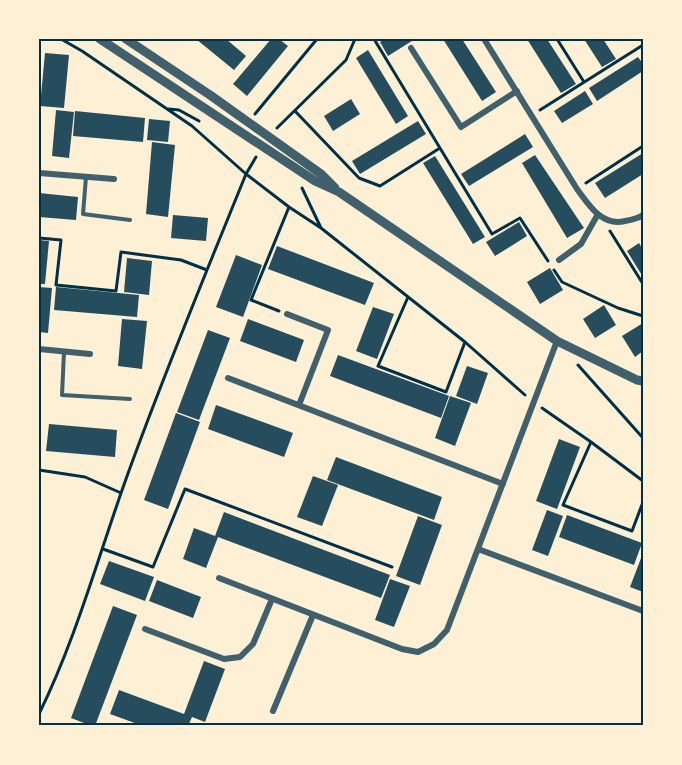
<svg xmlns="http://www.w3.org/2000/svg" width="682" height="765" font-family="Jost,sans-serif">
<rect width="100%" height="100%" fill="#fdf0d5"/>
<path fill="#264d5e" d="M196 39H226L246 56 234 70Z
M271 39H279L288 46 247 96 233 84Z
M385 39H415L388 56 380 42Z
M443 39H462L496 92 482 101Z
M527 39H547L576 84 561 93Z
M584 39H603L616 59 602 67Z
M368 50 408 116 396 124 356 58Z
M45 53 69 55 64 108 40 106Z
M638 57 643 64V71L597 101 589 88Z
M585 91 593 104 562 123 554 111Z
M351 99 360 114 333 131 324 116Z
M56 110 74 112 69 158 52 156Z
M75 111 145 118 143 142 73 136Z
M149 119 170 121 168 142 147 140Z
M418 121 426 134 360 174 352 161Z
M525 134 533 147 469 186 461 174Z
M152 142 175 145 168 217 146 214Z
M643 153V174L605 198 595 183Z
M535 155 584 228 567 238 522 163Z
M435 156 485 237 473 244 423 163Z
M39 193 78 197 76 220 39 217Z
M173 215 208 218 206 241 171 238Z
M519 222 527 236 495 256 486 242Z
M39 240 49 241 45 284H39Z
M639 243 643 250V277L627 251Z
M277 246 374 283 365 305 268 269Z
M236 255 262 265 243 317 216 307Z
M127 258 152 261 149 295 124 292Z
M550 268 563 290 540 304 527 282Z
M39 287 52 288 48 333 39 332Z
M56 287 139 295 137 317 54 310Z
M604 305 616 325 595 338 583 319Z
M373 307 394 314 377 359 356 351Z
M122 319 147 321 142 369 118 366Z
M248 319 304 340 296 362 240 341Z
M643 323V351L635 357 622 336Z
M208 330 230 338 199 420 177 412Z
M338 355 449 396 441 418 330 376Z
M467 366 488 373 477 404 456 396Z
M450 396 471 403 455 446 435 438Z
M216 405 293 433 284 457 208 429Z
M176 413 200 422 168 509 144 500Z
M49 424 117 430 115 457 46 451Z
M559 439 580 447 557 509 536 501Z
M336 457 442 497 434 520 327 480Z
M313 476 338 485 322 526 297 517Z
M547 510 563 516 548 556 532 550Z
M224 512 390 575 381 598 218 537 206 568 183 559 194 528 215 536Z
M567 515 642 543 634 565 559 537Z
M418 516 442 525 420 585 396 576Z
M643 553V592L630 587Z
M109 561 154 577 145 601 100 584Z
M390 579 410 586 394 627 375 620Z
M157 580 201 597 193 618 149 601Z
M113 606 137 615 95 726H92L71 718Z
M204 661 225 669 205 722 192 717 188 726H143L110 714 119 690 184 714Z"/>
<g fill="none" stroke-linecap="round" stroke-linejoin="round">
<path stroke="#003049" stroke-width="3" d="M61 39 82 51 192 126 246 174 289 207 321 228 465 342 525 395
M374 39 492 234 520 218 548 261
M557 39 584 82
M169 109 179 110 199 121
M540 110 643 45
M295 111 359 178 380 186 440 148
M255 114 317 39
M277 128 346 60 355 39
M586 183 643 146
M302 188 321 228
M610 231 643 284
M39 238 61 240 56 285 116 291 121 252 181 260 207 270
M554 270 562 282 618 308 643 316
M408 297 378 366 446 392 465 342
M279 311 251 300 289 207
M578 365 643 438
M542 408 591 442 643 481
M591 442 563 505 632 531 643 502
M39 470 85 477 121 493
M103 549 153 567 185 489 392 567
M39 714C76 639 98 557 126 479 163 376 205 275 246 174L256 157"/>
<path stroke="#3f606c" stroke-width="4" d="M86 177 83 214 130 220
M64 352 62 395 130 399"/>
<path stroke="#3f606c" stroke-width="6" d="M484 39 577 189C589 205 602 227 625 221 631 220 637 219 643 215
M411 48 461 127 517 91
M39 173 114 179
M559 260 581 244 598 214
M287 314 328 330 299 405
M39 349 90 354
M228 378 503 484
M478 549 643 611
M219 578 402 649 418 652 434 644 447 630 557 341
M145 629 224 659 240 657 253 644 272 599
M273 711 313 615"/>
<path stroke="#3f606c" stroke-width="9" d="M100 39 315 181 339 192 557 341 637 380 643 381
M126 39 210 95 321 174 335 188"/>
</g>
<rect width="682" height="765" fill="none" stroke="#fdf0d5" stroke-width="81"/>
<rect x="40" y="40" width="602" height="684" fill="none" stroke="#003049" stroke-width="2"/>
</svg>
